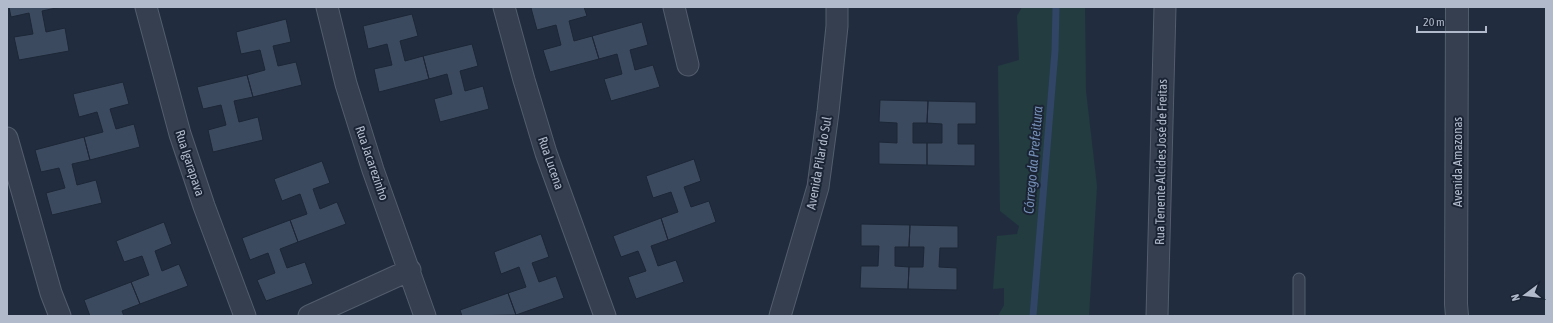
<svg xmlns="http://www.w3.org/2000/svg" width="1553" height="323" font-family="'Asap Condensed',sans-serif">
<rect width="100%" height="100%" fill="#212d3f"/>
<path fill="#233c40" d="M1022 7H1085L1086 91 1097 186 1089 316H998L1004 305V288L993 289 997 236 1017 234 1019 226 1000 211 998 66 1019 60 1017 16Z"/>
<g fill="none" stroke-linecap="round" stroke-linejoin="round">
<path stroke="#314566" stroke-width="7" d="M1033 316 1055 51 1056 7"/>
</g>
<path fill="#3c4a5f" stroke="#1c2636" d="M9 7H61L42 11 46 32 65 28 69 51 19 60 14 37 33 34 29 13 11 17Z
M534 7H584L587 16 569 21 574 41 592 36 599 59 550 72 543 50 561 45 556 25 537 30 531 8Z
M412 14 418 36 400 41 405 61 423 56 429 79 379 92 374 69 392 65 387 44 368 49 363 26Z
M286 19 291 42 273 46 278 66 296 62 302 85 253 97 247 75 265 70 260 50 241 54 236 32Z
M642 22 648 45 630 50 635 70 653 65 660 87 611 101 604 79 622 74 617 54 599 59 592 36Z
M472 44 478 66 460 71 465 91 483 86 489 109 440 122 434 99 452 94 447 74 429 79 423 56Z
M247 75 253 97 234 101 239 122 258 117 263 140 213 152 208 130 226 125 221 105 203 109 197 87Z
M123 82 129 104 110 109 116 129 134 124 140 147 90 160 84 137 103 132 97 112 79 117 73 94Z
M880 100 928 101 927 123H913V143H927V165L879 164V142L897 143V123L879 122Z
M928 101 976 102V124H958V144H975V166L927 165V143H942V124L927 123Z
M84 137 90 160 72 164 77 185 96 180 102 203 52 215 46 193 65 188 59 168 41 172 35 150Z
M694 159 701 181 684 187 691 207 709 201 716 222 668 240 661 218 678 212 671 192 653 198 646 176Z
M322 161 330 183 313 189 320 209 337 202 346 224 298 242 290 220 307 214 300 194 282 201 274 179Z
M661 218 668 240 651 246 658 266 676 260 684 282 636 299 628 277 646 271 638 251 621 257 613 236Z
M290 220 298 242 280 249 287 268 305 262 313 284 266 301 257 280 275 273 268 253 250 260 242 238Z
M164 222 172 244 155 251 162 271 179 264 188 286 140 304 131 282 149 275 142 256 124 262 116 241Z
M861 224 910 225 909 247H895V266L909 267 908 289 860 288 861 266H878L879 246H861Z
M910 225 958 226V248H940L939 267 957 268V290L908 289 909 267H923L924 247H909Z
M541 234 549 257 532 263 539 282 556 276 564 298 516 315 508 293 526 287 519 267 501 274 494 252Z
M131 282 140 304 122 311 124 316H90L84 300Z
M508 293 516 315 462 316 460 310Z"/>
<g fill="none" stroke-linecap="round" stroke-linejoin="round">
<g stroke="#535d6d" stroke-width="13">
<path id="service" d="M1299 316V279"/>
</g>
<g stroke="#535d6d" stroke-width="23">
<path id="minor" d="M146 7 180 134 204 206 245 316
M327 7 346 84 373 170 425 316
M504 7 524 80 546 153 605 316
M674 7 688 65
M7 138 51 293 60 316
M309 316 410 270
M780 316 818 187 828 112 837 26V7
M1157 316 1165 7"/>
</g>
<g stroke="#535d6d" stroke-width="24">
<path id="tertiary" d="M1457 316 1456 304 1457 7"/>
</g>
<use href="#service" stroke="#353f4f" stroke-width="11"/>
<use href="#minor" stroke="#353f4f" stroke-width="21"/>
<use href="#tertiary" stroke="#353f4f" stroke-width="22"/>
</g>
<g text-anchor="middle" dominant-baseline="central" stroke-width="4" stroke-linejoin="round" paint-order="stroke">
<g font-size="13" fill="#b1baca" stroke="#1a2434">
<text transform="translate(1161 162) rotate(-89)">Rua Tenente Alcides José de Freitas</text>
<text transform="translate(1457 162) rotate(-90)">Avenida Amazonas</text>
<text transform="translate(190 163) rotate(72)">Rua Igarapava</text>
<text transform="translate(372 163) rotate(71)">Rua Jacarezinho</text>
<text transform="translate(551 163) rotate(71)">Rua Lucena</text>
<text transform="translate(819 163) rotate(-80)">Avenida Pilar do Sul</text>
</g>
<g font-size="14" font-style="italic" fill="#758eb5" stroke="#1a2434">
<text transform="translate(1033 160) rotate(-85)">Córrego da Prefeitura</text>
</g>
</g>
<rect width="1553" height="323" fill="none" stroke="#b1baca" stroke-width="16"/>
<g transform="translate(1525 295) rotate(255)" stroke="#1a2434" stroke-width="3" paint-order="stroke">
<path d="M0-3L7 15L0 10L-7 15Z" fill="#b1baca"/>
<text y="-6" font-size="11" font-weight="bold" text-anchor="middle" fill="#b1baca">N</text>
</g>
<path d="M1417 26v6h69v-6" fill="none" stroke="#b1baca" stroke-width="2"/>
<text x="1423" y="26" font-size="12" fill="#b1baca" stroke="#1a2434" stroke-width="3" paint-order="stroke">20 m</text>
</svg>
